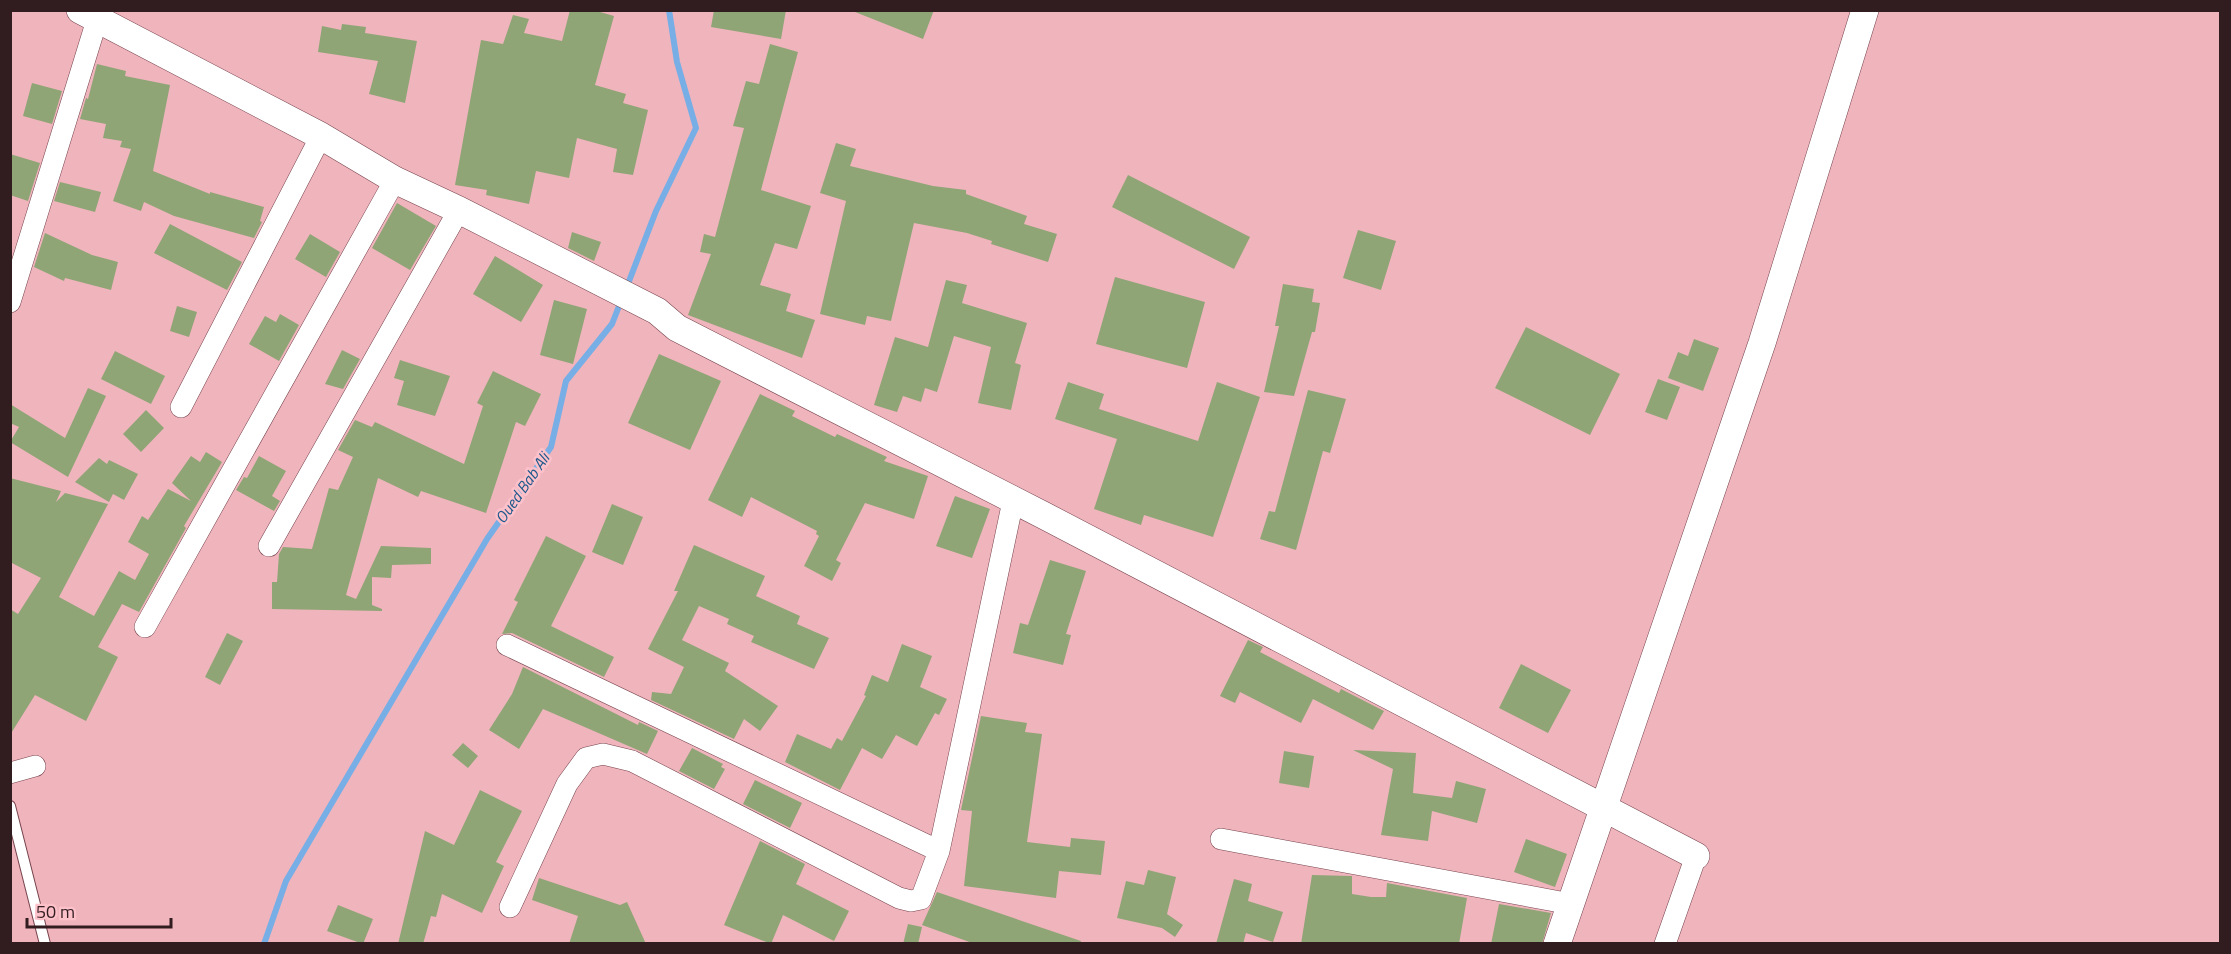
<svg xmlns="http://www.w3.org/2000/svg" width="2231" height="954" font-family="'Titillium Web',sans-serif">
<rect width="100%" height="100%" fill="#f0b4bd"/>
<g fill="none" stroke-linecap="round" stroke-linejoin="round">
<path stroke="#76aee5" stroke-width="6" d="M626 289 656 211 696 128 677 62 669 10
M264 944 286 881 487 539 551 447 566 381 612 324 621 301"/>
</g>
<path fill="#8fa576" d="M570 10H593L614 16 595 85 626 94 623 103 648 110 633 175 613 172 617 149 577 138 569 178 536 171 529 204 486 195 487 190 455 185 481 40 503 44 513 15 529 19 524 33 562 41Z
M714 10H786L781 39 711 27Z
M850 10H934L923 39Z
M342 24 366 27 365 33 417 41 405 103 369 94 378 61 318 52 322 26 341 30Z
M770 44 798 52 761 190 811 206 797 249 775 243 760 285 791 294 786 311 815 320 802 358 688 315 711 254 700 252 704 234 715 237 744 128 733 126 746 81 759 84Z
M97 64 126 71 125 76 170 85 153 171 210 194V192L264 207 260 221 262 222 254 238 174 216 144 202 141 211 113 201 131 149 120 147 122 141 103 138 106 124 80 119 86 98 88 99Z
M32 83 62 91 52 124 23 116Z
M836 143 856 149 850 166 933 186 966 190V194L1027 216 1024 224 1057 234 1048 262 991 244 992 241 967 233 914 223 891 321 867 316 865 325 820 314 846 201 820 193Z
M10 154 40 163 28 201 10 195Z
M1128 175 1250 237 1234 269 1112 207Z
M60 182 101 192 95 212 54 201Z
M397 203 436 226 410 270 372 248Z
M170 224 242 262 227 290 154 253Z
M1358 230 1396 241 1381 290 1343 278Z
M572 232 601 242 594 261 568 248Z
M45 233 92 255 118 262 111 290 65 278 64 281 34 267Z
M310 234 340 252 326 277 295 259Z
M495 256 543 285 521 322 473 294Z
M1115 277 1205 302 1187 368 1096 344Z
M946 280 967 285 962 303 1027 323 1015 363 1021 365 1011 410 978 403 991 347 954 336 937 392 925 388 921 402 903 396 897 412 874 405 895 337 928 347Z
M1283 284 1314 289 1312 302 1320 303 1315 332H1312L1294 396 1264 392 1279 326H1275Z
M554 300 587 309 573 364 540 355Z
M177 306 197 312 189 337 170 331Z
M280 314 299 325 279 361 249 344 265 316 276 322Z
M1526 327 1620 374 1590 435 1495 388Z
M1694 339 1719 348 1703 391 1668 378 1678 352 1688 356Z
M342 350 360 359 343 389 325 384Z
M115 351 165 376 151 404 101 379Z
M659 354 721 381 690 450 628 423Z
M400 360 450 376 435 416 397 405 404 381 394 378Z
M493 371 541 394 525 426 516 422 486 513 421 491 418 497 378 478 346 595 356 599 381 546 431 548V564L392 565 391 578 372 577V605L382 609V611L272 609V582H277L279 554 283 547 312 549 329 488 338 490 353 457 338 450 355 420 372 427 375 422 464 464 483 406 477 403Z
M1658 379 1680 387 1667 420 1645 412Z
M1068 382 1104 394 1099 409 1198 441 1217 382 1260 397 1213 537 1144 515 1141 525 1094 509 1117 439 1055 419Z
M88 388 106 396 68 477 10 442 19 427 10 423V404L65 438Z
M1308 390 1346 399 1330 453 1323 451 1296 550 1260 539 1269 511 1275 512Z
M760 394 795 411 792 416 835 437 837 434 887 457 884 461 928 476 914 519 865 503 836 560 841 563 832 581 804 566 819 536 816 534 817 531 751 497 742 517 708 500Z
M146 410 164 428 141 452 123 434Z
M206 452 222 462 184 526 186 528 139 612 122 604 98 647 118 657 86 721 35 695 10 735V609L18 614 41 578 10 562V478L61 491 56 502 65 493 108 504 59 597 94 616 119 571 135 580 149 554 128 542 142 516 148 520 168 489 191 501 172 483 191 456 200 462Z
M259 456 286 471 272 496 280 501 274 511 236 490 244 477 247 478Z
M99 458 107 464 109 460 138 474 124 500 113 494 109 502 75 482Z
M955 496 990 509 972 558 936 546Z
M612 504 643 517 623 565 592 552Z
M546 536 586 556 551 626 614 657 604 677 512 633 502 634 518 602 514 600Z
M694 545 765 576 756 596 800 616 797 624 829 638 814 669 751 642 754 636 727 624 729 619 699 606 682 640 729 663 725 671 778 706 760 731 744 719 734 739 651 700 652 692 671 694 684 667 648 649 678 591H674Z
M1050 560 1086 571 1066 634 1071 635 1063 665 1013 653 1020 623 1028 625Z
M227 633 243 641 220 685 205 677Z
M1248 640 1263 647 1260 652 1339 693 1341 689 1384 711 1373 730 1313 699 1301 723 1240 692 1235 703 1220 696Z
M902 644 932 656 920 687 947 699 939 715 935 713 917 746 896 735 882 759 862 748 840 790 785 762 797 734 831 749 837 738 842 741 866 696 864 695 872 675 888 682Z
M1521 664 1571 690 1548 733 1499 708Z
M523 667 638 725 639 722 658 731 647 754 543 709 519 749 489 730 512 694Z
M981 716 1027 723 1025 732 1042 734 1027 842 1070 847 1071 838 1105 841 1101 875 1059 871 1056 898 964 886 972 811 961 810Z
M463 743 478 756 468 768 452 755Z
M692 748 723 764 721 767 725 769 714 789 679 771Z
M1353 750 1416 753 1413 793 1452 798 1456 781 1486 789 1477 823 1432 811 1428 841 1381 835 1393 769Z
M1284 751 1314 756 1309 788 1279 783Z
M755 780 802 803 790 828 743 804Z
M480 790 522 811 496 862 504 866 482 913 442 894 436 917 431 916 423 944H398L425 831 454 845Z
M1526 839 1567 854 1555 887 1514 872Z
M760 841 805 864 796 884 849 911 834 941 783 915 771 944 724 925Z
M1148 870 1176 877 1167 914 1183 925 1175 937 1162 928 1117 918 1126 881 1144 885Z
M1312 875 1352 876V894L1371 897H1386L1387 883 1467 898 1459 944H1301Z
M539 878 620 905 627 902 646 944H569L578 916 532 900Z
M1234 879 1252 884 1248 901 1283 912 1273 942 1246 933 1243 944H1216Z
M937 892 1081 941 1080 944H975L922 925Z
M1499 904 1551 913 1542 944H1491Z
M338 905 373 919 363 944 327 931Z
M908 924 922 927 918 944H903Z"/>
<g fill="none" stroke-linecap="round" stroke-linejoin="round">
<g stroke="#76444d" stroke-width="12">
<path id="service" d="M10 806 45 944"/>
</g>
<g stroke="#76444d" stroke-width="22">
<path id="minor" d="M10 302 97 20
M181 407 321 136
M269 546 459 210
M145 627 395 180
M507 645 939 851
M10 773 35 766
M1221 839 1571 904
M510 907 567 784 586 758 603 754 632 761 899 898 911 901 921 899 939 851 1013 501
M1665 944 1696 856"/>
</g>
<g stroke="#76444d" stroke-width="28">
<path id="tertiary" d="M80 10 321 136 395 180 459 210 657 311 677 328 1043 515 1696 856
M1557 944 1762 343 1865 10"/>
</g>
<use href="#service" stroke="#fff" stroke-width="10"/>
<use href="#minor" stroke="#fff" stroke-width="21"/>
<use href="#tertiary" stroke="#fff" stroke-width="27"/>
</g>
<g text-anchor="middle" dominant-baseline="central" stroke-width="5" stroke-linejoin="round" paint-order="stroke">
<g font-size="16" font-style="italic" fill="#1d598c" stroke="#fdc1ca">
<text transform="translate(522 488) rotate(-55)">Oued Bab Ali</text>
</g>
</g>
<rect width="2231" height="954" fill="none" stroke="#311c1f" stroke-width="24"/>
<path d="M27 918v9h144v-9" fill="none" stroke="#311c1f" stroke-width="3"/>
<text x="36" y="918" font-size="18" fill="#311c1f" stroke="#fdc1ca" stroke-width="4.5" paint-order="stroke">50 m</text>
</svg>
